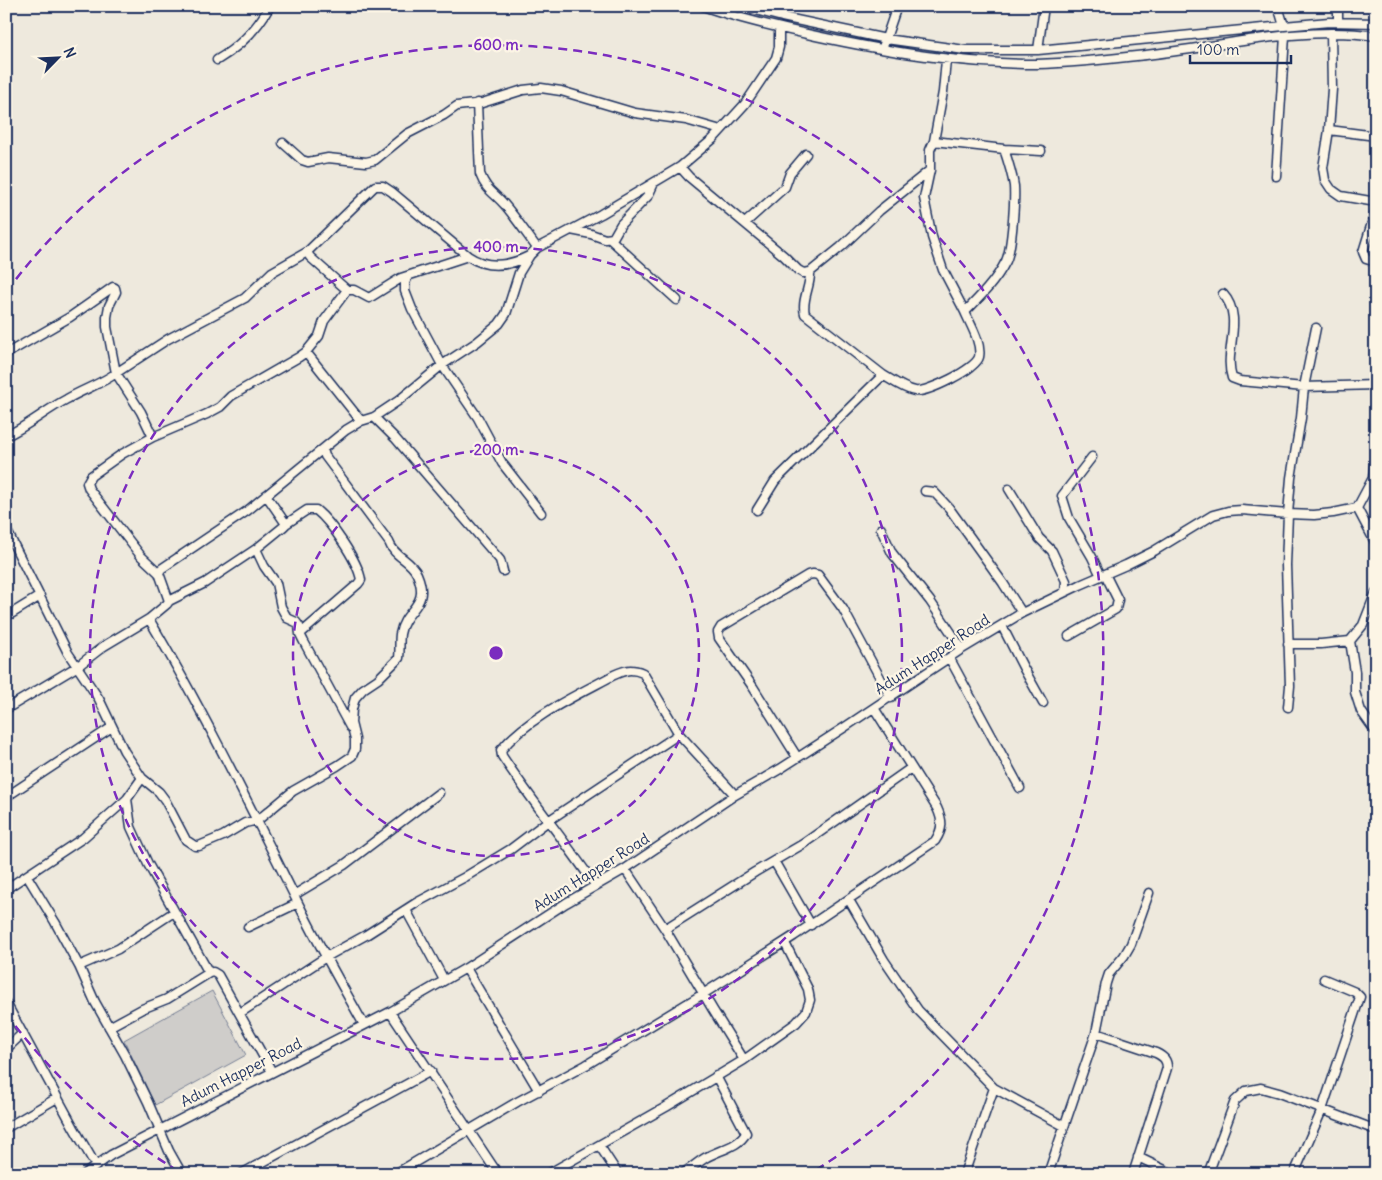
<svg xmlns="http://www.w3.org/2000/svg" width="1382" height="1180" font-family="Delius,sans-serif">
<rect width="100%" height="100%" fill="#eee9dd"/>
<filter id="ink" filterUnits="userSpaceOnUse"><feTurbulence type="fractalNoise" baseFrequency=".02" numOctaves="2"/><feDisplacementMap in="SourceGraphic" scale="10" xChannelSelector="R" yChannelSelector="G"/><feConvolveMatrix kernelMatrix="1 2 1 2 8 2 1 2 1" color-interpolation-filters="sRGB"/></filter>
<g filter="url(#ink)">
<path fill="#cfcdca" stroke="#757e94" d="M212 991 246 1055 155 1105 124 1040Z"/>
<g fill="none" stroke-linecap="round" stroke-linejoin="round">
<g stroke="#1b2f5e" stroke-width="11">
<path id="minor" d="M703 6C739 19 779 28 816 36 890 52 961 64 1037 64 1073 63 1111 59 1146 55 1220 47 1302 25 1376 36
M741 6 782 17 886 39 965 50H1038L1284 26 1329 22 1376 23
M1278 6 1284 26
M1338 6V22
M1331 33 1332 89 1329 130 1323 168 1325 180 1331 189 1341 196 1376 202
M884 44 897 6
M1038 50 1044 6
M217 60C239 47 257 29 270 6
M946 60 943 92 934 141 930 150V170L924 198 932 237 943 270 965 312
M477 103 480 174C486 190 493 192 504 204 516 218 526 233 537 248
M1329 130 1376 136
M283 143 302 160 308 162 328 158 366 162 375 160 407 134 444 115 457 106 482 103 523 90 541 88 561 91 635 113 686 120 721 130
M1004 149 1041 151
M680 167 689 177 784 256 798 270 803 273 810 272 841 247 879 211 930 170
M1276 176 1285 36
M1376 210 1363 252 1366 259 1376 262
M745 223 785 187 790 173 806 154
M571 230 591 234 605 239 613 238 621 224 648 196 654 183
M610 239 677 300
M810 272C811 286 801 300 805 314L883 375
M408 276 405 283V291L412 309 442 365 478 418 502 463 541 513
M347 290 310 257 307 252 375 186H383L392 192 468 256
M1223 294C1245 318 1223 352 1232 378L1240 381 1304 387 1376 385
M306 352 361 421
M6 354 70 317 113 287 115 288 116 292 109 306 107 317V327L116 373 168 339 245 298 272 272 307 252
M374 417 395 438 500 560 503 571
M6 436C28 426 46 410 67 399 82 390 103 383 116 373L141 412 153 437
M1092 457 1062 496 1069 518 1092 557 1101 576
M1009 489 1039 538 1052 551 1066 581 1065 592
M925 491 934 492 949 508 1003 583 1022 613
M1357 508 1376 544
M757 510 775 481 883 375C893 381 904 389 915 391 927 393 976 369 979 357 982 343 970 324 965 312 980 297 996 281 1006 261 1012 248 1015 201 1014 186 1012 173 1008 161 1004 149L934 141
M286 524 307 510H316C331 522 358 561 361 580L358 584 300 634
M6 529 68 653 99 699 124 751 142 778 159 792 165 800 186 840 195 846H199L223 836 245 823 258 820 293 791 337 766 352 756 355 749V739L351 723 352 709 355 698 363 689 378 679 399 658C400 650 399 642 400 634 405 607 431 607 417 574 411 560 394 557 389 542L325 456 323 449
M881 529 892 553 930 601 962 649
M256 549 264 566 276 583 281 607 287 618 296 622 299 626 300 634 304 642 350 727
M159 573 141 556 89 489 87 483 91 476 122 454 153 437 207 414 220 407 231 396 299 357 306 352 319 336 324 321 347 290H354L369 298 401 278 468 256C487 269 509 266 529 256
M169 601 205 583 256 549 283 527 286 524 266 495
M6 617 40 596
M149 619C204 712 251 809 299 905 319 946 342 985 364 1025
M1002 626 1024 669 1043 703
M1069 636 1116 609 1118 600 1105 574
M1350 641 1363 625 1376 592
M1288 644H1321L1350 641 1355 672V692L1361 711 1376 732
M950 659 1020 788
M1288 707 1290 686 1286 565 1288 514 1291 478 1301 418 1304 387 1316 328
M6 709 78 666 104 646 149 619 167 604 169 601 159 573 161 569 247 511 346 430 361 421 374 417 398 401 442 365 477 342 499 324 506 314 519 273 530 255 537 248 601 214 680 167 713 139 745 104 776 58 779 47V28
M797 757 753 687 719 638 718 632 721 627 808 575 813 574 818 575 843 609 891 698
M6 797 112 727
M127 799 131 827 148 864 209 973
M774 861 811 925
M625 869 665 929 713 1010 744 1060
M27 876 55 922 79 966 95 1002 125 1055 148 1102 169 1151 182 1174
M595 885C565 841 531 800 502 756L501 750C528 717 577 695 614 675 625 670 631 668 643 673L679 734 735 795
M6 889 83 838 127 799 142 778
M294 895 344 865 439 793
M849 900 884 960 918 1010 994 1088 1064 1126
M406 910 444 980
M248 927 298 903
M665 929 755 872 803 844 911 768
M79 966 118 949 174 912
M466 968 539 1091
M6 1003 74 1128 96 1166
M390 1012 498 1174
M240 1013 326 957 366 935 416 903 465 877 511 849 548 821 679 734
M109 1027 142 1009 167 999 209 973 213 972 218 975 272 1072
M1096 1033 1156 1053C1164 1057 1167 1060 1167 1068L1133 1174
M6 1049 23 1033
M6 1128 57 1098
M599 1145 618 1174
M1138 1157 1173 1174
M85 1174 111 1155 390 1012 466 968 566 903 625 869 735 795 780 769 845 727 962 649 1022 613 1080 585 1126 565 1154 551 1213 515 1228 511 1242 510 1288 514 1314 515 1333 513 1357 508 1373 478 1376 451
M241 1174 431 1071
M395 1174 517 1102 586 1065 703 994 794 936 935 841C943 829 943 821 937 808L874 708
M548 1174 666 1107 744 1060 796 1023 806 1012 810 1000 808 989 785 943
M682 1174C690 1169 697 1163 705 1158 718 1150 739 1147 746 1133L716 1076
M964 1174 994 1088
M1048 1174 1096 1033 1106 983 1109 974 1124 956 1131 944 1149 893
M1208 1174 1235 1101 1246 1091 1261 1088 1279 1093 1376 1130
M1294 1174 1322 1110 1360 997 1355 992 1324 979"/>
</g>
<use href="#minor" stroke="#fcf5e5" stroke-width="8"/>
</g>
</g>
<g fill="none" stroke="#7b2cbf" stroke-width="2.5" stroke-dasharray="9 6">
<circle cx="496" cy="653" r="203"/>
<circle cx="496" cy="653" r="406"/>
<path d="M178 1171A608 608 0 0 1 7 1015M7 291A608 608 0 1 1 814 1171"/>
</g>
<g text-anchor="middle" dominant-baseline="central" stroke-width="4.5" stroke-linejoin="round" paint-order="stroke">
<g font-size="15" fill="#1b2f5e" stroke="#fcf5e5">
<text transform="translate(932 654) rotate(-33)">Adum Happer Road</text>
<text transform="translate(591 872) rotate(-32)">Adum Happer Road</text>
<text transform="translate(241 1072) rotate(-27)">Adum Happer Road</text>
</g>
</g>
<circle cx="496" cy="653" r="8" fill="#7b2cbf" stroke="#fcf5e5" stroke-width="2.5"/>
<g font-size="15" text-anchor="middle" font-weight="bold" fill="#7b2cbf" stroke="#fcf5e5" stroke-width="4.5" stroke-linejoin="round" paint-order="stroke">
<text x="496" y="50">600 m</text>
<text x="496" y="252">400 m</text>
<text x="496" y="455">200 m</text>
</g>
<rect width="1382" height="1180" fill="none" stroke="#fcf5e5" stroke-width="25"/>
<rect x="12" y="12" width="1357" height="1155" fill="none" stroke="#1b2f5e" stroke-width="2" filter="url(#ink)"/>
<g transform="translate(58 58) rotate(66)" stroke="#fcf5e5" stroke-width="4" paint-order="stroke">
<path d="M0-4L9 19L0 12L-9 19Z" fill="#1b2f5e"/>
<text y="-8" font-size="14" font-weight="bold" text-anchor="middle" fill="#1b2f5e">N</text>
</g>
<path d="M1190 55v8h101v-8" fill="none" stroke="#1b2f5e" stroke-width="2.5"/>
<text x="1197" y="55" font-size="15" fill="#1b2f5e" stroke="#fcf5e5" stroke-width="4" paint-order="stroke">100 m</text>
</svg>
